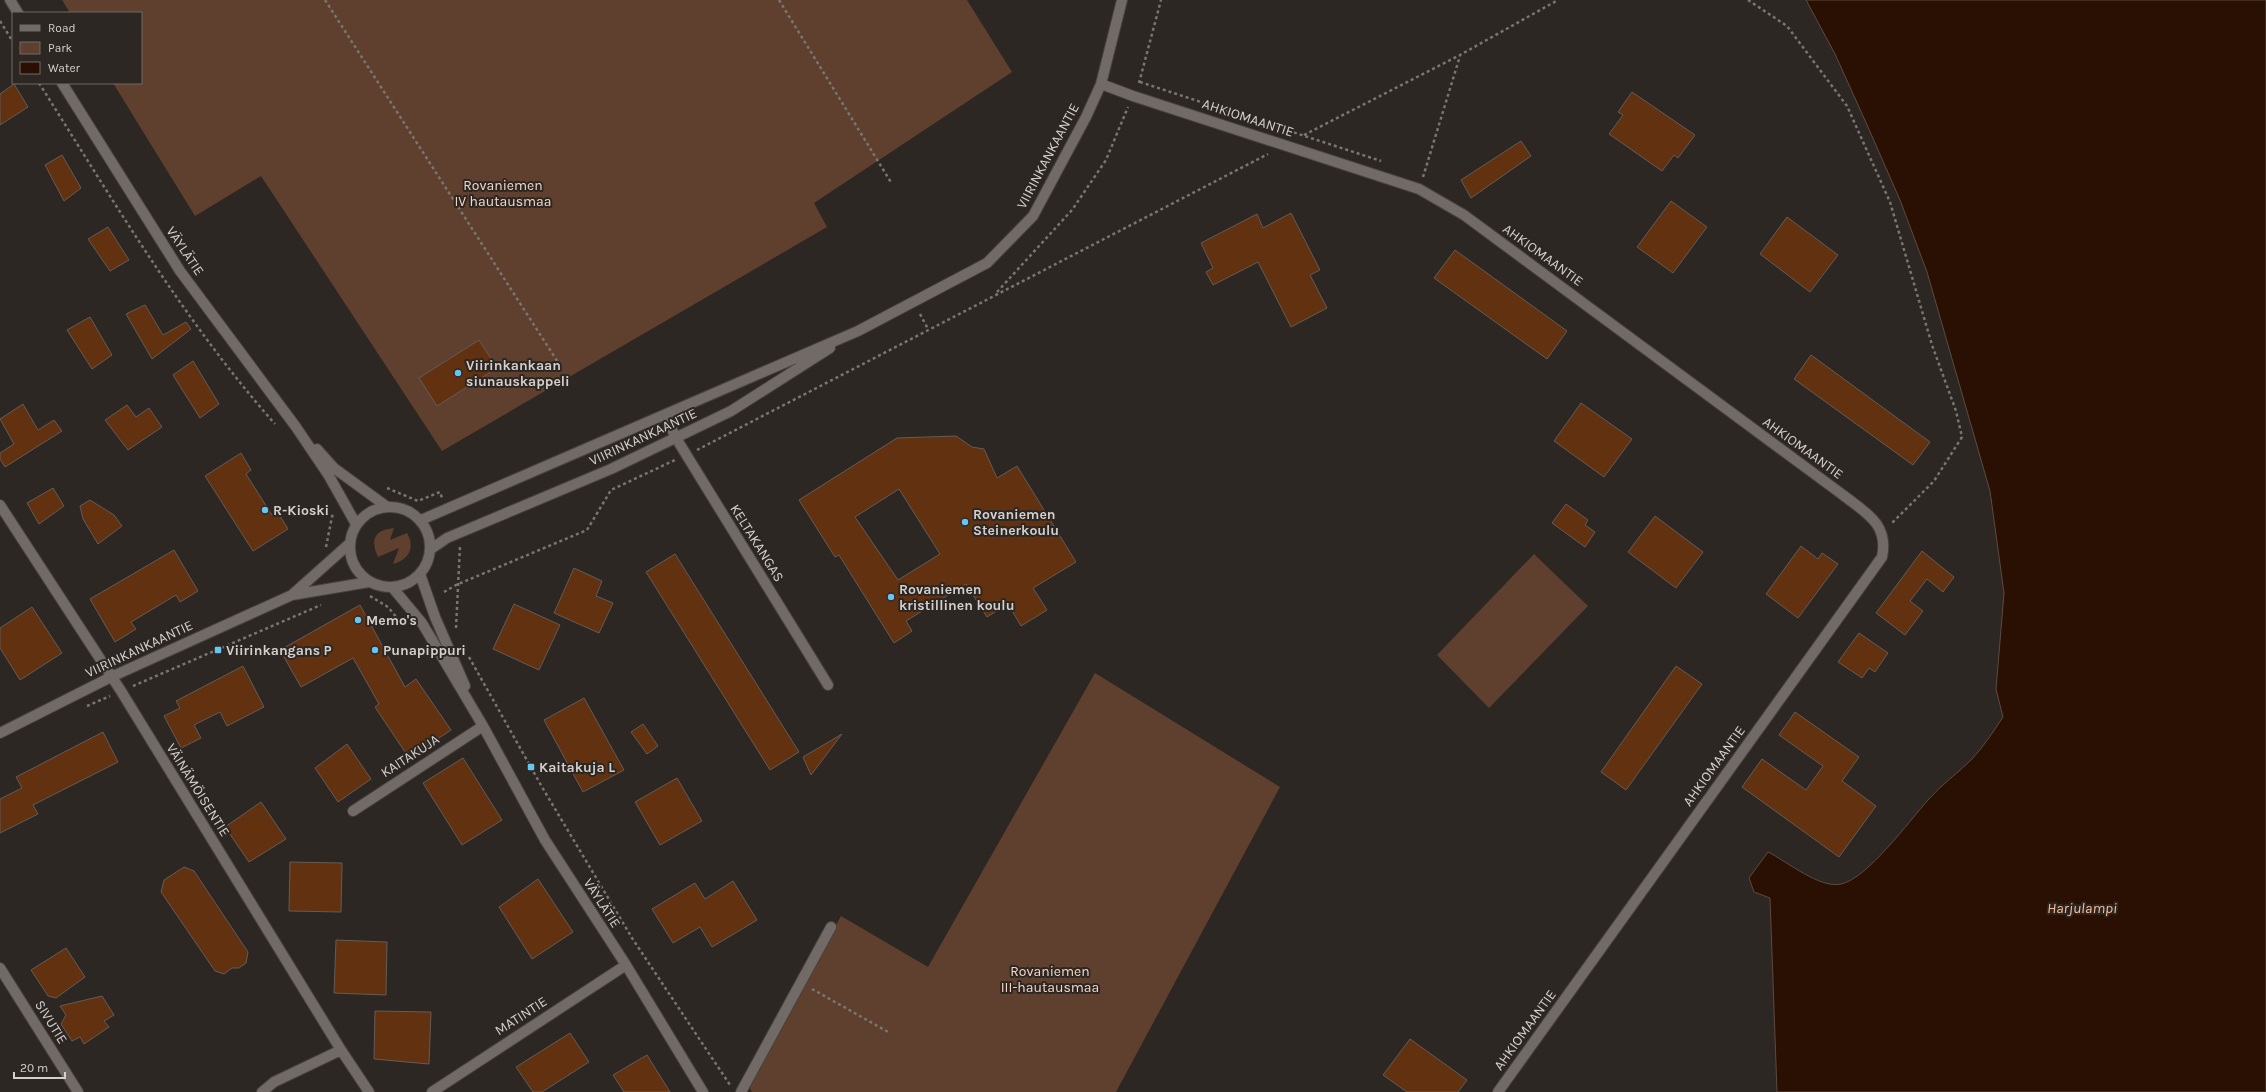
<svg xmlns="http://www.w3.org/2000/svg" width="2266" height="1092" font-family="Karla,sans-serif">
<rect width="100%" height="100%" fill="#2d2723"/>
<path fill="#5f3f2d" d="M62 0H967L1012 72 814 203 827 227 442 451 261 176 195 216 113 83H141V13H70Z
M394 528 390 540 407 533C416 548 408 560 393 564L399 548 378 557C370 540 374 530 394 528Z
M1534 554 1588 606 1489 708 1437 655Z
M1095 673 1280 787 1116 1092H752L747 1084 841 916 928 967Z"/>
<path fill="#2a1002" stroke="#5d4a3f" d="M1806 0H2266V1092H1777L1770 898 1754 892 1749 878 1768 852C1786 861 1820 889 1841 884 1867 879 1910 820 1928 800 1941 785 1958 773 1972 759 1984 746 1993 732 2003 717L1996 689 2004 593 1990 491 1927 272 1900 200 1868 127 1835 54Z"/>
<path fill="#623110" stroke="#635c58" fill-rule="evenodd" d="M14 84 28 107 0 125V94Z
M1632 92 1695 135 1678 158 1674 155 1662 171 1609 134 1623 115 1618 112Z
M1521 141 1531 156 1471 198 1461 180Z
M62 155 81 188 64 201 45 165Z
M1671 201 1707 227 1673 273 1637 247Z
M1291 213 1320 270 1310 275 1327 308 1291 327 1258 262 1213 285 1206 272 1213 268 1201 243 1257 214 1263 228Z
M1787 217 1838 255 1810 292 1760 254Z
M108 227 129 260 110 271 88 239Z
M1455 250 1567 331 1547 359 1434 278Z
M145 305 163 335 186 322 191 329 152 359 126 314Z
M90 317 112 355 92 369 67 330Z
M479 340 497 368 437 406 419 378Z
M1811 355 1930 442 1913 465 1794 379Z
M193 361 219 404 200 418 173 375Z
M1581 403 1632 439 1604 477 1554 441Z
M23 404 38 430 54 420 62 431 5 467 0 459V453L14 444 0 419Z
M127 405 136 417 149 408 162 427 128 450 105 420Z
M956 436 972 447 984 449 997 478 1017 466 1076 562 1033 588 1047 610 1021 626 1008 604 987 617 966 584 906 621 912 631 894 643 839 555 835 557 799 500 897 438ZM899 489 940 554 898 580 855 517Z
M241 453 251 470 246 474 272 515 277 511 288 529 253 551 205 476Z
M53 488 64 506 39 524 27 503Z
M90 500 114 515 122 526 98 544 83 519 80 506Z
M1566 504 1588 520 1585 525 1595 532 1585 547 1552 523Z
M1655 516 1703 552 1676 588 1628 552Z
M1801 546 1818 559 1822 553 1838 564 1798 618 1766 594Z
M174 550 198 591 180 602 176 595 131 622 136 629 115 642 90 599Z
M1922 551 1954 577 1943 592 1927 579 1910 601 1923 611 1905 635 1876 613Z
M675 554 799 752 770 770 646 572Z
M574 568 602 581 596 596 613 603 599 633 554 613Z
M514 604 560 625 539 670 493 649Z
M360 605 405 687 416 679 451 730 409 758 375 707 379 704 353 658 301 687 280 650Z
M32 607 62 653 20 680 0 648V628Z
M1859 633 1888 653 1875 672 1869 668 1862 678 1838 662Z
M243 666 264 707 227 726 220 712 194 725 201 738 181 748 164 716 180 708 176 701Z
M1676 666 1702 684 1626 790 1601 772Z
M584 698 624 770 583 792 544 720Z
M1795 712 1859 757 1842 781 1876 806 1839 857 1742 787 1762 759 1806 790 1823 766 1779 735Z
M643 724 658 746 647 754 631 732Z
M103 732 118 762 33 805 38 814 0 833V799L22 788 16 777Z
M842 734 811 775 803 757Z
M347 744 371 779 338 802 315 768Z
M463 758 502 820 462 845 423 783Z
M677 778 702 821 660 845 635 802Z
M261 802 286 839 249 862 225 827Z
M290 862 342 863 341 912 289 911Z
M184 867 194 871 248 952 246 963 239 968H232L224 974 215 971 161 892 164 880Z
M538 879 573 932 532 959 499 907Z
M733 881 757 920 712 947 700 927 673 943 652 909 695 883 705 899Z
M336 940 387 942 386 995 334 993Z
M66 948 85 977 56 998 48 996 31 970Z
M102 996 114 1015 104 1021 109 1027 84 1044 80 1037 72 1041 61 1024 66 1015 60 1006Z
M375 1011 431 1012 429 1064 374 1059Z
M570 1033 589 1062 542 1092H533L516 1067Z
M1410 1039 1467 1080 1458 1092H1407L1383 1075Z
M647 1055 670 1092H624L613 1075Z"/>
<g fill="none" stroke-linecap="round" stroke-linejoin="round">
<g stroke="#47423f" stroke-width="12">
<path id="minor" d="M10 0 18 13
M62 83 180 271 296 427 329 476 356 524
M1101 84 1133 96 1419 189 1464 215 1843 495C1866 513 1889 524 1882 557L1498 1092
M665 415 676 438 828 685
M317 449 334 468 386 506
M0 505 121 691 341 1050 369 1092
M350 547a40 40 0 1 1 80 0a40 40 0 1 1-80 0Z
M421 520 858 331 987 263 1033 216 1086 117 1101 84 1122 0
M431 549 447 538 611 469 731 411 830 348
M420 574 435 617 465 686
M392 587 422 623 483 726 545 840 626 965 703 1092
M293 594 349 544
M0 733 111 677 292 595 369 582
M353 811 483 726
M0 968 78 1092
M262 1092 274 1082 341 1050
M432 1092 626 965
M741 1092 831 927"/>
</g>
<path stroke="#7a7571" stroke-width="2.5" stroke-dasharray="3 3" stroke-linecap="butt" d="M325 0 561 367
M779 0 892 184
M1748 0 1787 26 1847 106 1890 202 1932 345 1956 411 1962 437 1934 481 1891 524
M0 21 13 42
M1140 82 1381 161
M39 83C113 200 183 320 275 424
M1139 83 1161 0
M1304 135 1460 55 1558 0
M1423 177 1460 56
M997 292 1072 210 1106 160 1128 107
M920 314 928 329
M697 450 1268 154
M387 488 418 501 440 492 442 498
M326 547 333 512
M444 592 456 585 587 530 611 490 675 460
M370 596 388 607 397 618
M456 628 460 546
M469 657 542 787 632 938 730 1085
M133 686 321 605
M87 706 110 696
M812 989 890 1033"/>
<use href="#minor" stroke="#716a66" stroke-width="10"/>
</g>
<g fill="#68c4f0" stroke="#2d2723" stroke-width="1.5">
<circle cx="458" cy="373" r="4"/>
<circle cx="265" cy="510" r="4"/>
<circle cx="965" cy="522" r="4"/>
<circle cx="891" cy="597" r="4"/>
<circle cx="358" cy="620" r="4"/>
<rect x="214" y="646" width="8" height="8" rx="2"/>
<circle cx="375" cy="650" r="4"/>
<rect x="527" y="763" width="8" height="8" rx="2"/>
</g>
<g text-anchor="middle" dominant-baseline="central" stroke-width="4" stroke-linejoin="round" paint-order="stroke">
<g font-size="14" fill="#d4d0ce" stroke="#2d2723">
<text transform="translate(1248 118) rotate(18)">AHKIOMAANTIE</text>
<text transform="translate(1048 156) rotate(-62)">VIIRINKANKAANTIE</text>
<text transform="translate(185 251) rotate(56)">VÄYLÄTIE</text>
<text transform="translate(1543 255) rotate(36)">AHKIOMAANTIE</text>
<text transform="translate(643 437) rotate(-25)">VIIRINKANKAANTIE</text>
<text transform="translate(1803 448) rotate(36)">AHKIOMAANTIE</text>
<text transform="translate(757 543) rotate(58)">KELTAKANGAS</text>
<text transform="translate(139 649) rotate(-25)">VIIRINKANKAANTIE</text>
<text transform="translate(410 756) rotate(-33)">KAITAKUJA</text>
<text transform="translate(1714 766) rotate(-54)">AHKIOMAANTIE</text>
<text transform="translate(198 790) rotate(58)">VÄINÄMÖISENTIE</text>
<text transform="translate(602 903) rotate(57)">VÄYLÄTIE</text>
<text transform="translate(521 1016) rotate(-33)">MATINTIE</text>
<text transform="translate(51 1022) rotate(58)">SIVUTIE</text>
<text transform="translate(1525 1030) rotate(-54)">AHKIOMAANTIE</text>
</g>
<g font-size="14" fill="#f7d6c3" stroke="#2d2723">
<text x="503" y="185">Rovaniemen<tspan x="503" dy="16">IV hautausmaa</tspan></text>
<text x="1050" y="971">Rovaniemen<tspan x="1050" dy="16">III-hautausmaa</tspan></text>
</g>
<g font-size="14" font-weight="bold" fill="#d4d0ce" stroke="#2d2723" text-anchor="start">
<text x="466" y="365">Viirinkankaan<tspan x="466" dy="16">siunauskappeli</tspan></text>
<text x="273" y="510">R-Kioski</text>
<text x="973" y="514">Rovaniemen<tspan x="973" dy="16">Steinerkoulu</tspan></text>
<text x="899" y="589">Rovaniemen<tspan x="899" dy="16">kristillinen koulu</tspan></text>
<text x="366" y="620">Memo's</text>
<text x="226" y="650">Viirinkangans P</text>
<text x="383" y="650">Punapippuri</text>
<text x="539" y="767">Kaitakuja L</text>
</g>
<g font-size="15" font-style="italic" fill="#febc97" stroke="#2d2723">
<text x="2082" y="908">Harjulampi</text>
</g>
</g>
<rect x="12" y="12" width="130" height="72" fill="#2d2723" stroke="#706b67"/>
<rect x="20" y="25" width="20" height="6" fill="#716a66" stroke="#706b67"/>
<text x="48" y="32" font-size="12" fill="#d4d0ce">Road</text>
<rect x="20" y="42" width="20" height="12" fill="#5f3f2d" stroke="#706b67"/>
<text x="48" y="52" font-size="12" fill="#d4d0ce">Park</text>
<rect x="20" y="62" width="20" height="12" fill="#2a1002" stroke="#706b67"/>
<text x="48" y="72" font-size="12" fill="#d4d0ce">Water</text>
<path d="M14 1072v6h51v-6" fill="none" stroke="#d4d0ce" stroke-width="2"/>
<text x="20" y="1072" font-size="12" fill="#d4d0ce" stroke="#2d2723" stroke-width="3" paint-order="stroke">20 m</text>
</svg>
